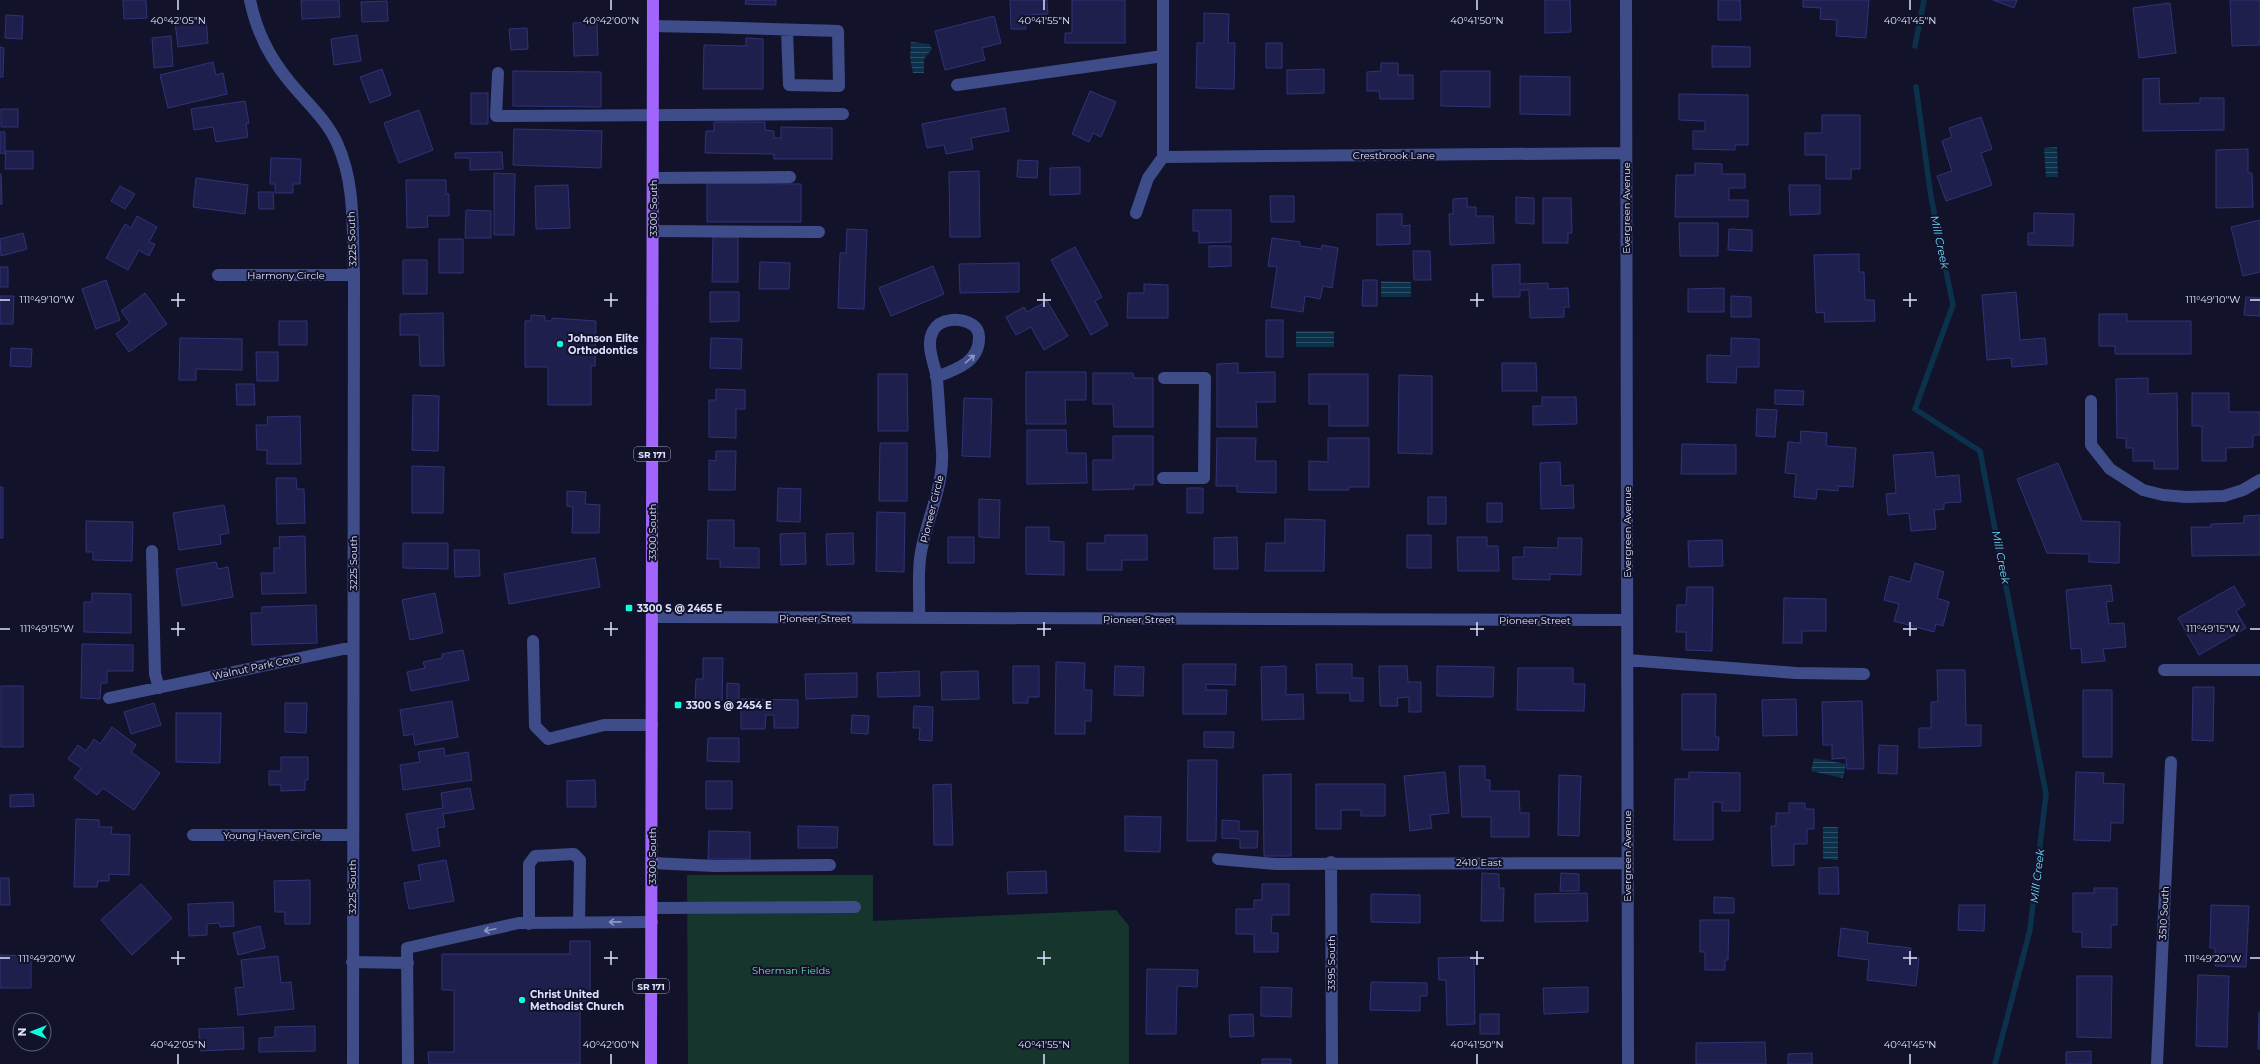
<svg xmlns="http://www.w3.org/2000/svg" width="2260" height="1064" font-family="Montserrat,sans-serif">
<defs>
<pattern id="water-rules" width="6" height="5" patternUnits="userSpaceOnUse"><rect width="6" height="5" fill="#0c314a"/><path d="M0 2.5h6" fill="none" stroke="#2f4f65"/></pattern>
</defs>
<rect width="100%" height="100%" fill="#12132b"/>
<path fill="#15352d" d="M687 875H873V921L1116 910 1129 926V1064H688Z"/>
<path fill="url(#water-rules)" d="M911 42 929 44 932 49 924 59V73H913L910 58Z
M2057 147 2058 177H2046L2044 148Z
M1381 281 1411 282V297H1381Z
M1296 331H1334V347H1296Z
M1814 758 1846 764 1843 778 1811 771Z
M1823 827H1838V860L1823 859Z"/>
<g fill="none" stroke-linecap="round" stroke-linejoin="round">
<path stroke="#0c314a" stroke-width="5.5" d="M1915 46 1924 0
M1916 87 1931 197 1953 305 1915 409 1980 451 2046 794 2030 930 1995 1064"/>
</g>
<path fill="#1e1f4c" stroke="#303378" d="M123 0H146L147 18 124 19Z
M301 0H339L340 17 302 19Z
M746 0H776V5L745 4Z
M1010 0H1047L1048 14 1026 15V29H1011Z
M1072 0H1125V43H1065V33H1072Z
M1545 0H1570L1571 32 1545 33Z
M1718 0H1740L1741 20H1718Z
M1803 0H1869L1866 38 1836 36 1837 20 1820 19 1821 8 1803 7Z
M1993 0H2017L2014 8Z
M2230 0H2260V45L2232 46Z
M387 1 388 21 362 22 361 2Z
M2170 3 2176 53 2139 58 2133 8Z
M1204 13 1229 14 1228 43H1235L1234 89 1196 88 1197 43H1204Z
M6 15 23 16 22 39 5 38Z
M994 16 1001 43 982 48 985 60 945 70 935 31Z
M206 19 208 43 178 47 175 22Z
M597 22 598 55 574 56 573 23Z
M527 28 528 49 511 50 509 29Z
M357 35 361 61 334 65 331 39Z
M171 36 173 66 154 68 152 38Z
M746 38 763 39V89H703L704 45 746 46Z
M1266 43H1282V68H1266Z
M1712 46 1750 47V67H1712Z
M0 47 4 48 3 77H0Z
M213 62 216 75 223 73 227 94 168 108 160 75Z
M1381 63H1398V75H1413V99H1380L1379 91H1367V72L1381 71Z
M382 69 391 95 370 103 360 77Z
M1324 69V93L1287 94V70Z
M513 71 601 72V107L513 106Z
M1441 71H1490V107L1441 106Z
M1520 76 1570 77V115L1520 114Z
M2159 78 2160 104 2200 103V98H2224V130L2143 131V79Z
M1090 91 1116 102 1101 137 1093 133 1089 142 1072 134Z
M471 93H488V124H471Z
M1679 94 1748 95V145H1735V150L1693 149V131H1705V121L1679 120Z
M245 101 249 123 246 124 248 137 216 142 213 127 194 130 191 109Z
M1005 108 1009 131 971 138 973 149 946 154 944 145 927 148 922 124Z
M1 109H18V127H1Z
M419 110 433 150 399 163 384 123Z
M1822 115H1860V169H1851V179H1826V155H1805V133H1822Z
M1981 117 1992 149 1981 153 1992 185 1946 201 1937 176 1952 171 1942 141 1952 137 1949 128Z
M714 122H765V130L774 131V138H781V127L832 128V159H774V154L705 153 706 131H714Z
M514 129 602 131 601 168 513 165Z
M0 132H5V154L0 153Z
M2248 149V173H2252L2253 207 2216 208V150Z
M6 151H33V169H5Z
M502 152 503 169 470 170V158H455V153Z
M271 158 301 159 300 184H293V193H275V184H270Z
M1018 160 1038 161 1037 178 1017 177Z
M1695 163 1722 164V174H1745V188H1729V200H1748V217H1675L1676 175H1695Z
M1080 167V194L1050 195V168Z
M979 171 980 237H950L949 172Z
M494 173 515 174 514 235H494Z
M0 174H1L2 204H0Z
M196 178 248 185 245 214 193 207Z
M406 180H446V194H449V216H427L428 227 407 228Z
M707 183 801 184V222H707Z
M568 185 570 228 536 229 535 186Z
M1789 185H1820V214L1790 215Z
M120 186 135 194 125 209 111 201Z
M258 192H273L274 209H259Z
M1270 196H1294V222H1271Z
M1516 197 1534 198V224L1516 223Z
M1467 198V207H1476V216H1493L1494 243 1450 245 1449 214H1453V199Z
M1543 198H1571L1572 233H1568V243H1543Z
M466 210 491 211V238H465Z
M1193 210H1231V242L1199 243V231H1193Z
M2034 213 2074 214 2073 246 2028 245V233H2034Z
M1377 214H1402V226L1410 225V244L1377 245Z
M137 216 157 227 149 242 155 244 149 256 139 250 128 270 106 258 125 224 131 228Z
M2260 220V272L2243 276 2231 227Z
M1679 223H1718V256H1680Z
M847 229 867 230 864 309 838 308 840 253H846Z
M1729 229 1752 230V251L1728 250Z
M23 233 27 249 1 256 0 239Z
M713 237H738V282H712Z
M1272 238 1300 242V246L1321 249 1322 245 1338 248 1332 288 1323 286 1320 299 1305 296 1303 312 1271 307 1277 267 1268 266Z
M439 239H463V273H439Z
M1209 246H1231V266L1209 267Z
M1075 247 1102 297 1095 301 1108 325 1091 335 1051 260Z
M1413 251H1430L1431 280H1414Z
M1859 254V272H1864L1865 300H1874L1875 321 1825 322 1824 312 1816 313 1814 255Z
M403 260H427V294H403Z
M760 262 790 263 789 289H759Z
M1019 263V292L960 293 959 264Z
M1520 264V284L1548 283V289L1568 288 1569 307H1564V317L1530 318 1529 290H1520V297H1493L1492 265Z
M933 266 944 294 891 316 879 288Z
M0 267H8V287H0Z
M106 280 120 320 96 329 82 289Z
M1363 280H1377V306H1362Z
M1144 284 1168 285V318H1127L1128 293H1144Z
M1724 288V312H1688V289Z
M710 292H739V321L710 322Z
M2016 292 2020 340 2045 338 2047 364 2012 367 2011 358 1987 360 1982 295Z
M145 293 167 324 129 352 116 334 130 323 121 311Z
M0 296H14L13 324H0Z
M1731 296 1751 297V317H1731Z
M2246 297 2260 298V316L2244 315Z
M1047 301 1068 336 1044 350 1031 327 1016 335 1006 317 1024 307 1027 312Z
M443 313 444 366H420L419 335H400V314Z
M2099 314H2127V321H2191V354H2115V346H2099Z
M531 315 545 316V321H552V318L596 321 595 366H591V405H548V367H525V321H531Z
M1266 320H1283V357H1266Z
M279 321H307V345H279Z
M180 338 242 339V370L196 369V380H179Z
M711 338 742 339 741 369 710 368Z
M1731 338 1759 339V367H1737L1736 383 1707 382V355L1731 356Z
M11 348 32 349 31 367 10 366Z
M256 352H278V381H257Z
M1238 363V373L1275 372V402H1256L1257 427H1217V364Z
M1502 363H1536L1537 391H1502Z
M1026 372H1086V400H1065L1066 424H1026Z
M1093 373H1133L1134 378H1153V427H1114L1113 404H1093Z
M878 374H907L908 431H878Z
M1309 374H1368V426H1329V404H1309Z
M1399 375 1432 376V454L1398 453Z
M2148 378V394L2177 393 2178 469H2154V461H2133V448H2126V438H2117L2116 379Z
M236 384H254L255 405H237Z
M716 389 745 390V409H736V438L709 437V400H716Z
M1775 390 1804 391 1803 405 1775 404Z
M2192 393H2229V412H2260V435H2253V447L2226 448V461H2202V426H2192Z
M413 395 439 396 438 451 412 450Z
M1542 397H1576L1577 424 1533 425V406H1542Z
M964 398 992 399 990 457 962 456Z
M1757 409 1777 410 1775 437 1756 436Z
M300 416 301 464H267V450H257L256 425H268L267 417Z
M1027 430H1066L1067 453H1086L1087 483 1027 484Z
M1801 431 1827 433 1826 446 1856 448 1853 487 1838 486V491L1817 489 1816 499 1794 497 1796 474 1785 473 1788 442 1800 443Z
M1113 436H1153V485H1134V489L1093 490V460H1113Z
M1217 438H1256L1255 461H1276V493L1237 492V486H1216Z
M1328 438H1369V487H1349V490H1309V461L1328 462Z
M880 443H907V501H879Z
M1682 444 1736 445V474H1681Z
M716 451H736L735 490H709V460L716 461Z
M1933 452 1936 477 1959 475 1961 502 1944 503V509L1934 510 1936 529 1911 531 1909 513 1888 515 1886 494 1896 493 1893 455Z
M1560 462 1561 486 1573 485 1574 508 1541 509 1540 463Z
M2058 463 2082 521 2120 522 2119 563 2089 562V554L2047 553 2017 479Z
M412 466 444 467 443 513H412Z
M276 478H296L297 489H304L305 523 277 524Z
M0 487H3V538H0Z
M778 488 801 489 800 522 777 521Z
M1187 488H1203V513H1187Z
M567 491 586 492 585 504 600 505 599 533H572L573 507 567 506Z
M1428 497H1446V524H1428Z
M979 499 1000 500 999 538 979 537Z
M1487 503H1502V522H1487Z
M224 505 229 533 220 535 221 544 179 550 173 513Z
M877 512 905 513 904 572 876 571Z
M2260 515V555L2192 556 2191 527H2211V524L2244 523V516Z
M1285 519 1325 520 1324 571H1265L1266 543H1285Z
M708 520H734V548H759V568L720 567V559H707Z
M86 521 133 522 132 561 93 560V552H86Z
M1026 527H1049V541L1064 542V575L1026 574Z
M805 533 806 564 781 565 780 534Z
M853 533 854 564 827 565 826 534Z
M1105 535H1147V560H1122V570H1087V543H1105Z
M1407 535H1431V568H1407Z
M305 536 306 593 262 594 261 573H274V548H280L279 537Z
M948 537H974V563H948Z
M1237 537 1238 569H1214V538Z
M1457 537H1487V546H1498L1499 571H1458Z
M1558 538H1582L1581 575 1550 574V580L1513 579V557H1524V547L1558 548Z
M1722 540 1723 566 1689 567 1688 541Z
M403 543H448V569L403 568Z
M454 550H479L480 576 455 577Z
M595 558 600 587 509 604 504 574Z
M216 562 218 569 228 567 233 597 182 606 176 569Z
M1915 563 1944 572 1937 598 1949 602 1943 626 1936 624 1934 632 1894 621 1899 604 1884 600 1890 576 1910 582Z
M2111 585 2113 601 2106 602 2109 624 2124 623 2126 647 2103 649 2105 661 2082 663 2081 648 2071 649 2066 590Z
M2234 586 2245 605 2236 611 2246 628 2199 655 2178 618Z
M1687 587H1713L1712 651 1686 650V632H1676L1677 605H1686Z
M92 593 131 594V633L84 632V602H92Z
M435 593 443 633 410 640 402 600Z
M1784 598 1826 599V631H1802V643H1783Z
M316 605 317 643 252 645 251 613H262V607Z
M82 644 133 645V671H107V683H101L100 699 81 698Z
M463 650 469 680 411 691 407 672 425 668 423 662 442 658V654Z
M703 658H723L722 701H695L696 679H703Z
M1056 662 1085 663 1084 690H1092L1091 721H1085V734H1055Z
M1183 664H1236L1235 685 1206 684V690H1227L1226 714H1183Z
M1316 664H1352V678H1363V701H1350V693H1317Z
M1013 666H1039V697H1028V703H1013Z
M1115 666 1144 667 1143 696 1114 695Z
M1286 666V695L1303 694 1304 719 1262 720 1261 667Z
M1379 666H1407L1408 682H1421V712H1409V697L1397 698 1398 706H1380Z
M1437 666 1494 667 1493 697 1437 696Z
M1518 668H1573V684H1585L1584 711 1517 710Z
M1937 670H1965L1966 725H1981V746L1919 748V728H1931V702H1938Z
M919 671 920 696 878 697 877 673Z
M978 671 979 699 942 700 941 672Z
M857 673V697L806 699 805 674Z
M727 683 739 684V702H727Z
M1 686H23V747H1Z
M2193 687H2214L2213 741 2192 740Z
M2083 690H2112V757H2083Z
M1682 694H1716L1715 737H1719L1718 750H1682Z
M741 699 798 700V728H774V715H766L765 729H741Z
M1796 699 1797 735 1763 736 1762 700Z
M452 701 458 737 415 745 413 734 404 736 400 710Z
M1862 701 1864 769H1847L1846 758 1832 759V745H1823L1822 702Z
M154 703 161 725 131 734 124 712Z
M285 703H307L306 733 285 732Z
M914 706 933 707 932 741 919 740 920 728H913Z
M176 713H221L220 763 176 762Z
M852 715 869 716 868 734 851 733Z
M112 727 136 745 131 752 160 773 134 810 103 788 97 795 74 778 81 768 68 759 78 745 86 751 94 739 100 744Z
M1204 732H1234L1233 748 1204 747Z
M708 738H739V762L707 761Z
M1879 745 1898 746 1897 774 1878 773Z
M444 748 445 756 468 752 472 780 403 790 400 765 420 762 418 752Z
M281 757H308V780H305V790L281 791V785H269V771H281Z
M1188 760H1217L1216 841H1187Z
M1459 766H1485V780H1490V791H1519L1520 813H1529V837H1491V817H1462Z
M1445 772 1449 813 1430 815 1432 828 1410 831 1404 776Z
M1689 772 1740 773V811H1722V802H1713V840H1674L1675 779H1689Z
M2076 772 2104 773 2103 783 2124 784 2123 823H2111L2110 841 2074 840Z
M1291 774V856H1264L1263 775Z
M1559 775 1581 776 1579 836 1558 835Z
M595 780 596 807H567V781Z
M706 781H732V809H706Z
M951 784 953 845H934L933 785Z
M1316 784H1385V816H1361V810H1341V829H1316Z
M470 788 474 809 443 814 445 827 437 828 440 846 413 851 406 814 443 808 441 793Z
M33 794 34 806 10 807V795Z
M1789 803H1805V809H1814V829H1807V844H1794V865L1772 866 1771 826H1776V813H1789Z
M1125 816 1161 817 1160 852 1125 851Z
M76 819 99 820V827H112L111 834 130 835 129 875 109 874V881H98L97 887H74Z
M1222 820 1239 821V831H1258L1257 848H1240V839L1222 838Z
M798 826 838 827 837 848H798Z
M709 831 750 832V859H708Z
M446 860 454 901 409 909 404 883 421 880 418 865Z
M1838 867 1839 894H1819V868Z
M1046 871 1047 893 1008 894 1007 872Z
M1482 873 1499 874V888H1504L1503 921H1481Z
M1561 873 1579 874V891H1560Z
M0 878H9L10 905H0Z
M310 880V924H285V912H275L274 881Z
M141 884 172 918 132 955 101 920Z
M1262 884H1289V915H1272L1271 933H1278V952H1254V934H1236V909H1254V900H1262Z
M2094 888H2117V925H2111V948L2082 947V932H2073V893H2094Z
M1587 893 1588 921 1535 922V894Z
M1371 894 1420 895V923L1371 922Z
M1714 897 1734 898V913H1714Z
M233 902 234 926 220 927 219 923 207 924V935L189 936 188 904Z
M1959 905H1985L1984 931 1958 930Z
M2211 905 2249 906 2246 967 2215 966V948H2210Z
M1700 920H1729L1728 960H1725V970H1705V952H1700Z
M260 926 265 948 238 955 233 933Z
M1841 928 1868 932 1867 943 1911 948 1910 957 1919 958 1916 986 1867 980 1869 960 1838 956Z
M570 941H590V1009H580V1064H429L428 1052H454V990H442V954H570Z
M0 955 31 956V988H0Z
M278 956 281 983 291 982 294 1009 238 1015 235 988 244 987 241 960Z
M1474 957 1475 1024 1447 1025 1446 980H1439L1438 958Z
M1147 969 1198 970 1197 987 1177 986 1176 1034H1146Z
M2198 975 2229 976 2227 1047 2196 1046Z
M2077 976H2112L2111 1038 2077 1037Z
M1371 982 1427 983V996H1420V1011L1370 1010Z
M1261 987 1292 988 1291 1017 1261 1016Z
M1588 987V1012L1544 1014 1543 988Z
M2259 1012H2260V1049H2258Z
M1253 1014 1254 1036 1230 1037 1229 1015Z
M1480 1014H1499V1034H1480Z
M315 1026V1051L259 1052V1038L275 1037V1027Z
M243 1027 244 1049 200 1051 199 1029Z
M1765 1042 1766 1064H1696V1043Z
M2091 1051V1064H2066V1052Z
M1812 1053V1064H1788V1054Z
M1262 1059H1291V1064H1262Z"/>
<g fill="none" stroke-linecap="round" stroke-linejoin="round">
<path stroke="#3e4c8a" stroke-width="12" d="M250 0C256 30 270 58 289 81 306 102 326 119 337 143 356 184 352 231 354 275L353 1064
M1626 0 1628 1064
M653 26C715 27 776 29 838 31L839 86 789 85 787 30
M498 73 496 116 843 114
M957 85 1163 56
M1163 157 1626 153
M653 178 790 177
M1136 213 1148 178 1163 157V0
M653 231 819 232
M218 275H354
M2091 401V445L2110 469 2143 490 2163 495 2186 497 2224 496 2243 490 2260 480
M1163 478H1204L1205 378H1164
M152 551 155 674 159 688
M652 617 1627 620
M919 618C920 597 917 573 921 552 927 518 944 486 942 451 940 427 939 403 937 379 935 364 925 346 933 331 940 318 960 317 973 325 977 328 979 332 979 337 980 362 955 370 936 377
M533 641 535 726 548 739 604 725H652
M1627 660 1796 673 1864 674
M2164 670H2260
M109 698 353 647
M193 835H352
M1218 859 1276 864 1627 863
M1331 862 1332 1064
M652 863 715 866 830 865
M652 908 855 907
M529 924V864L535 856 574 854 580 860 579 923
M352 962 408 963
M408 1064 407 948 519 923 652 922
M2157 1064 2171 762"/>
<path stroke="#a165fd" stroke-width="12" d="M651 1064 653 0"/>
</g>
<defs><path id="oneway-shaft" d="M-6 0H5M1.5-3L5.5 0L1.5 3" fill="none" stroke-width="1.6" stroke-linecap="round" stroke-linejoin="round"/></defs>
<g stroke="#8e96c4">
<use href="#oneway-shaft" transform="translate(970 359) rotate(-41)"/>
<use href="#oneway-shaft" transform="translate(615 922) rotate(179)"/>
<use href="#oneway-shaft" transform="translate(490 930) rotate(168)"/>
</g>
<path fill="none" stroke="#dde1ff" stroke-width="1.5" d="M178 0V10M611 0V10M1044 0V10M1477 0V10M1910 0V10M178 293V307M611 293V307M1044 293V307M1477 293V307M1910 293V307M0 300H10M171 300H185M604 300H618M1037 300H1051M1470 300H1484M1903 300H1917M2250 300H2260M178 622V636M611 622V636M1044 622V636M1477 622V636M1910 622V636M0 629H10M171 629H185M604 629H618M1037 629H1051M1470 629H1484M1903 629H1917M2250 629H2260M178 951V965M611 951V965M1044 951V965M1477 951V965M1910 951V965M0 958H10M171 958H185M604 958H618M1037 958H1051M1470 958H1484M1903 958H1917M2250 958H2260M178 1054V1064M611 1054V1064M1044 1054V1064M1477 1054V1064M1910 1054V1064"/>
<g fill="#0cfcdc" stroke="#12132b" stroke-width="1.5">
<circle cx="560" cy="344" r="4"/>
<rect x="625" y="604" width="8" height="8" rx="2"/>
<rect x="674" y="701" width="8" height="8" rx="2"/>
<circle cx="522" cy="1000" r="4"/>
</g>
<g text-anchor="middle" dominant-baseline="central" stroke-width="4" stroke-linejoin="round" paint-order="stroke">
<g fill="#12132b" stroke="#a0a3bf" stroke-width="1">
<rect x="634" y="447" width="36" height="14" rx="3"/>
<rect x="633" y="979" width="36" height="14" rx="3"/>
</g>
<g font-size="9" font-weight="bold" fill="#dde1ff">
<text x="652" y="454">SR 171</text>
<text x="651" y="986">SR 171</text>
</g>
<g font-size="10" fill="#dde1ff" stroke="#12132b">
<text x="1394" y="155">Crestbrook Lane</text>
<text transform="translate(653 208) rotate(-90)">3300 South</text>
<text transform="translate(1626 208) rotate(-90)">Evergreen Avenue</text>
<text transform="translate(352 239) rotate(-92)">3225 South</text>
<text x="286" y="275">Harmony Circle</text>
<text transform="translate(932 509) rotate(-76)">Pioneer Circle</text>
<text transform="translate(652 532) rotate(-90)">3300 South</text>
<text transform="translate(1627 532) rotate(-90)">Evergreen Avenue</text>
<text transform="translate(353 563) rotate(-90)">3225 South</text>
<text x="815" y="618">Pioneer Street</text>
<text x="1139" y="619">Pioneer Street</text>
<text x="1535" y="620">Pioneer Street</text>
<text transform="translate(256 667) rotate(-12)">Walnut Park Cove</text>
<text x="272" y="835">Young Haven Circle</text>
<text transform="translate(652 856) rotate(-90)">3300 South</text>
<text transform="translate(1627 856) rotate(-90)">Evergreen Avenue</text>
<text x="1479" y="862">2410 East</text>
<text transform="translate(352 887) rotate(-90)">3225 South</text>
<text transform="translate(2164 913) rotate(-87)">3510 South</text>
<text transform="translate(1331 963) rotate(-90)">3395 South</text>
</g>
<g font-size="10" font-weight="bold" fill="#dde1ff" stroke="#12132b" text-anchor="start">
<text x="568" y="338">Johnson Elite<tspan x="568" dy="12">Orthodontics</tspan></text>
<text x="637" y="608">3300 S @ 2465 E</text>
<text x="686" y="705">3300 S @ 2454 E</text>
<text x="530" y="994">Christ United<tspan x="530" dy="12">Methodist Church</tspan></text>
</g>
<g font-size="10" fill="#68e0a6" stroke="#12132b">
<text x="791" y="970">Sherman Fields</text>
</g>
<g font-size="11" font-style="italic" fill="#6cdbfd" stroke="#12132b">
<text transform="translate(1940 242) rotate(78)">Mill Creek</text>
<text transform="translate(2001 557) rotate(79)">Mill Creek</text>
<text transform="translate(2037 876) rotate(-83)">Mill Creek</text>
</g>
</g>
<g font-size="10" text-anchor="middle" fill="#dde1ff" stroke="#12132b" stroke-width="4" stroke-linejoin="round" paint-order="stroke">
<text x="178" y="24">40°42'05"N</text>
<text x="611" y="24">40°42'00"N</text>
<text x="1044" y="24">40°41'55"N</text>
<text x="1477" y="24">40°41'50"N</text>
<text x="1910" y="24">40°41'45"N</text>
<text x="2213" y="303">111°49'10"W</text>
<text x="47" y="303">111°49'10"W</text>
<text x="2213" y="632">111°49'15"W</text>
<text x="47" y="632">111°49'15"W</text>
<text x="2213" y="962">111°49'20"W</text>
<text x="47" y="962">111°49'20"W</text>
<text x="178" y="1048">40°42'05"N</text>
<text x="611" y="1048">40°42'00"N</text>
<text x="1044" y="1048">40°41'55"N</text>
<text x="1477" y="1048">40°41'50"N</text>
<text x="1910" y="1048">40°41'45"N</text>
</g>
<g transform="translate(32 1032) rotate(270)"><circle r="19" fill="#12132b" stroke="#636580"/>
<path d="M0-3L7 15L0 10L-7 15Z" fill="#0cfcdc"/>
<text y="-6" font-size="11" font-weight="bold" text-anchor="middle" fill="#dde1ff">N</text>
</g>
</svg>
